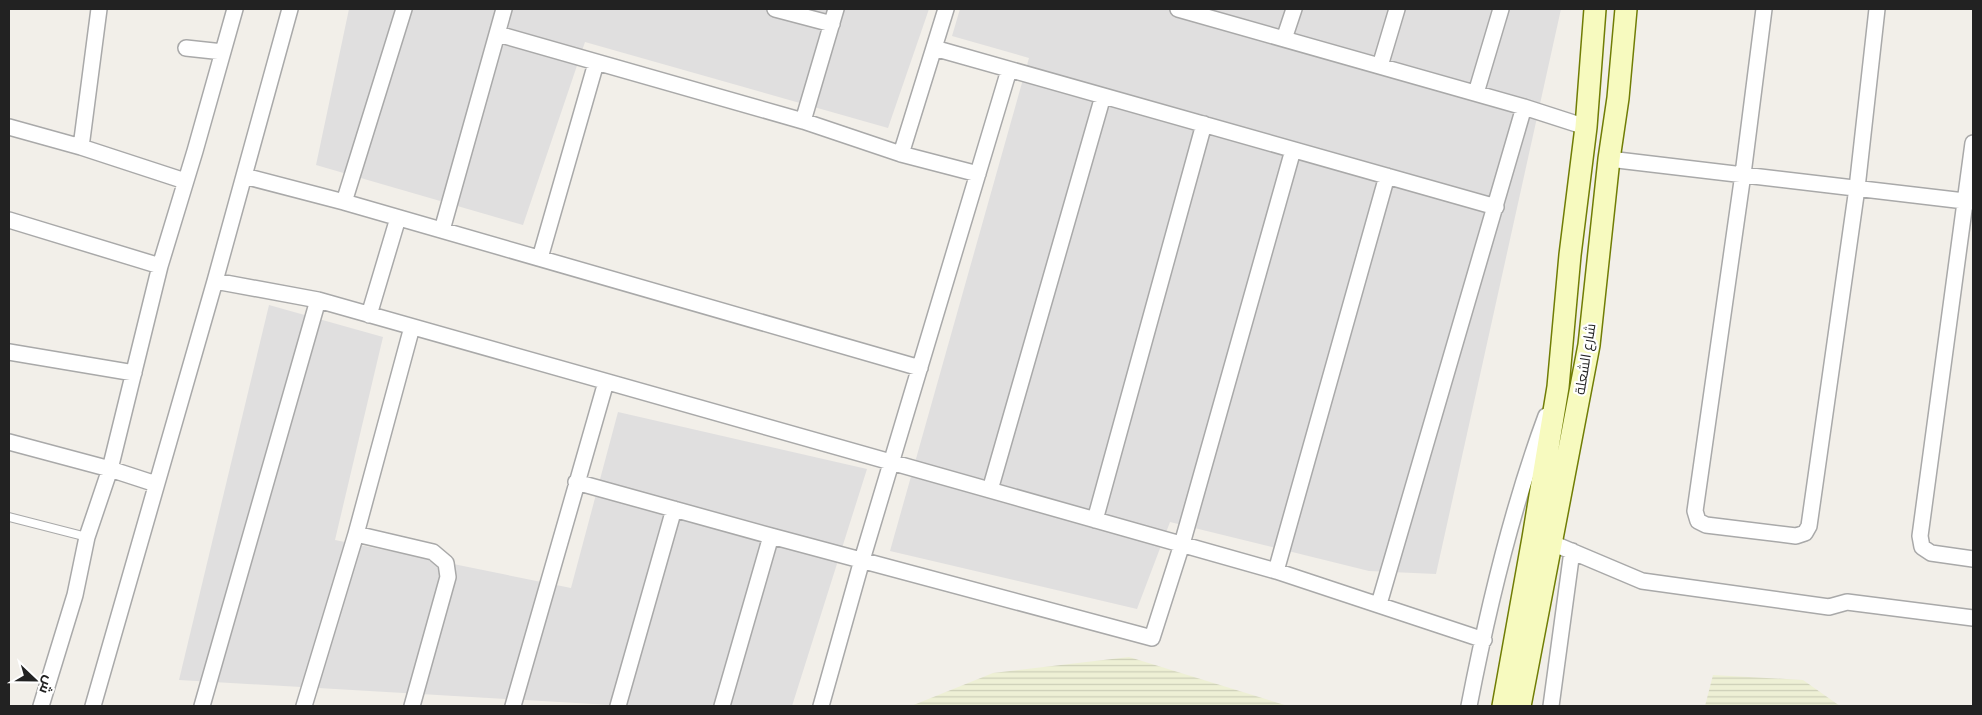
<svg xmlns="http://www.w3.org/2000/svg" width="1982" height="715" font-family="Mulish,Cairo,sans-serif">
<defs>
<pattern id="farmland-rules" width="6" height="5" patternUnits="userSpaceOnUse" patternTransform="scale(1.25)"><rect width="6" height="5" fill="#eef0d5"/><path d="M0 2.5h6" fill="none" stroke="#ccceb7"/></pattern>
</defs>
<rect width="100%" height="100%" fill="#f2efe9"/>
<path fill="#e0dfdf" d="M349 9H929L888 128 585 42 523 225 316 165Z
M960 9H1561L1436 574 1369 571 1170 522 1137 609 890 551 1029 58 952 36Z
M269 305 383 337 335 540 571 588 618 412 867 469 792 706H627L179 680Z"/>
<path fill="url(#farmland-rules)" d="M1129 657 1288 706H911L993 673Z
M1713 675 1803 680 1840 706H1705Z"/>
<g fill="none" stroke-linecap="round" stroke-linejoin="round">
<g stroke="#a9a9a9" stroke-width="10">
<path id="service" d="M9 517 87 537"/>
</g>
<g stroke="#a9a9a9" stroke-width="18">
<path id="minor" d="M775 9 832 24
M1178 9 1524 107 1586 127
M1764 9 1743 174 1695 511 1698 521 1706 525 1796 536 1805 533 1809 526 1857 188 1877 9
M498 34 803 121 901 154 978 174
M1284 39 1294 9
M186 48 223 52
M934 48 1496 207
M1380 66 1397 9
M1476 93 1501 9
M803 121 836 9
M9 127 81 147 185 181
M1973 143 1920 536 1922 547 1931 553 1973 559
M81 147 99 9
M901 154 946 9
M1609 159 1973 202
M244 176 344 202 920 368
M344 202 404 9
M9 220 160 266
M442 230 504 9
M540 258 596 63
M215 281 318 300 1276 571 1484 640
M369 315 398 218
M9 352 134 373
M9 442 110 469 156 484
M576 482 771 536 1152 638 1182 544 1293 150
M990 490 1103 96
M1095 520 1204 124
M356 534 433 552 446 563 448 577 412 706
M1552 543 1642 581 1829 607 1847 602 1973 618
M1276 571 1387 176
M1379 604 1524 107
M41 706 75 595 87 537 110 469 160 266 195 151 235 9
M93 706 215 281 290 9
M202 706 318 300
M304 706 356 534 412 327
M513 706 606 382
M618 706 674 509
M722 706 771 536
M821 706 862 560 1009 70
M1469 706C1488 608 1511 510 1546 416
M1551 706 1572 551"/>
</g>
<g stroke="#707d05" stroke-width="24">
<path id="secondary" d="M1503 706 1533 538 1558 387 1570 255 1586 127 1595 9
M1520 706 1589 345 1609 159 1618 98 1626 9"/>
</g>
<use href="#service" stroke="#fff" stroke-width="8"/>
<use href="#minor" stroke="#fff" stroke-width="15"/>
<use href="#secondary" stroke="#f7fabf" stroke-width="21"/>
</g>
<g text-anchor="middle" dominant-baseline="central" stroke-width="4.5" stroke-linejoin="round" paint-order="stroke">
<g font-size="14" fill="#222" stroke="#fff">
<text transform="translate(1585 359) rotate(-81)">شارع الشعلة</text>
</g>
</g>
<rect width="1982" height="715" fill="none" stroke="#222222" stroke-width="20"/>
<g transform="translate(35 680) rotate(112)" stroke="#ffffff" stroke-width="4" paint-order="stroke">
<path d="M0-4L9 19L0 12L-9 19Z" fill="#222222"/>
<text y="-8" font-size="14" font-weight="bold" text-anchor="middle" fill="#222222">ش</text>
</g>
</svg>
